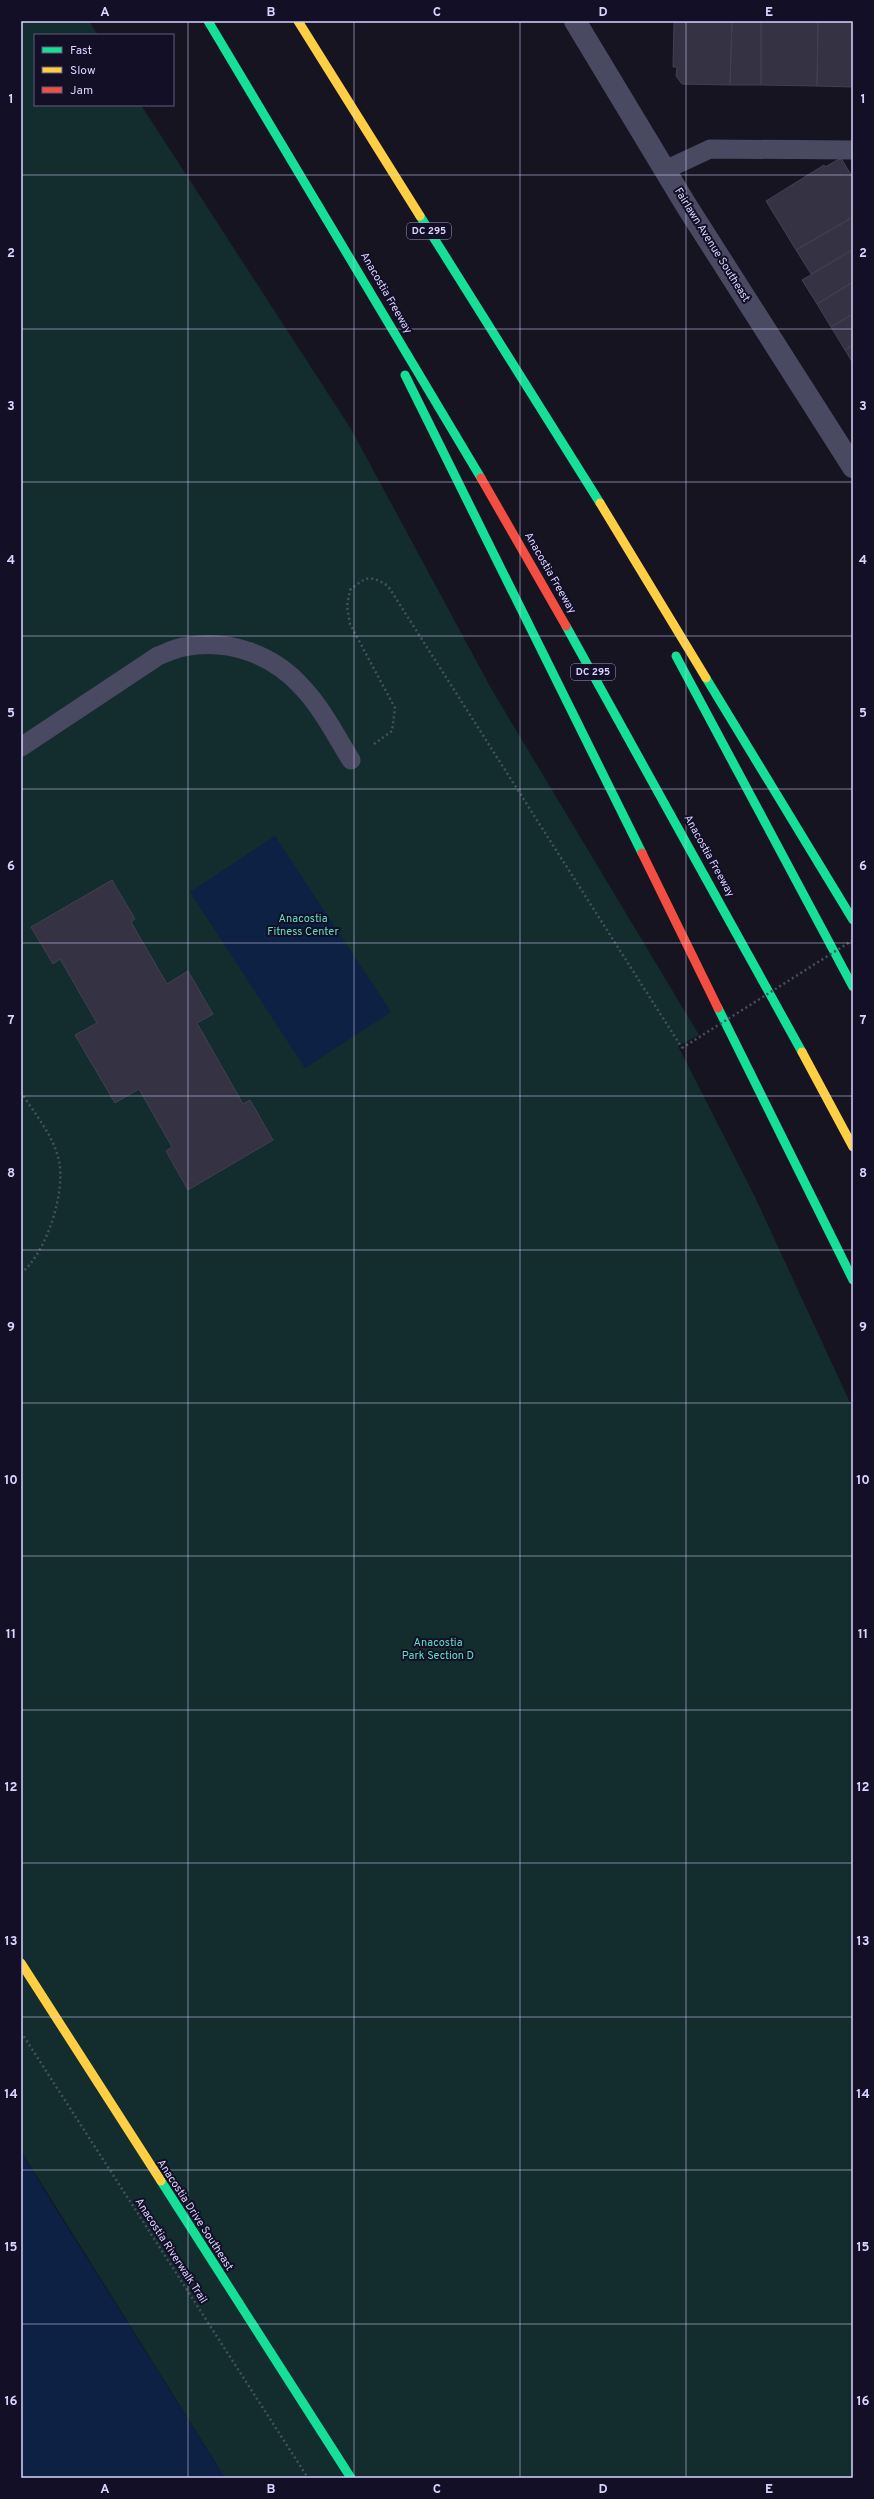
<svg xmlns="http://www.w3.org/2000/svg" width="874" height="2499" font-family="Overpass,sans-serif">
<rect width="100%" height="100%" fill="#161421"/>
<path fill="#132c2d" d="M21 21H89L98 35H35V105H141L351 429 492 690 699 1035 678 1046 755 1197 853 1409V2478H225L21 2151Z"/>
<path fill="#0d2144" d="M275 836 391 1012 305 1068 190 892Z
M21 2151 48 2196 225 2478H21Z"/>
<path fill="#343243" stroke="#433f54" d="M674 21H732L730 85 682 84 676 76 677 67H673Z
M732 21H761V85H730Z
M761 21H818L817 86 761 85Z
M818 21H853V87L817 86Z
M841 158 853 178V217L796 250 766 201 824 165 825 167Z
M853 217V249L811 274 796 250Z
M853 250V282L817 304 802 280Z
M853 282V314L831 327 817 304Z
M853 314V345L845 350 831 327Z
M853 345V363L845 350Z
M112 880 135 919 131 922 167 984 188 971 213 1014 197 1023 243 1104 250 1100 273 1140 188 1190 166 1151 172 1147 139 1089 115 1103 75 1035 97 1023 60 959 53 964 31 927Z"/>
<g fill="none" stroke-linecap="round" stroke-linejoin="round">
<path stroke="#44505f" stroke-width="2.5" stroke-dasharray="2 3" stroke-linecap="butt" d="M374 744 392 731 395 708 350 624 347 606 350 590C366 577 369 574 388 586L682 1048
M21 1092C34 1113 54 1136 59 1161 66 1192 46 1254 21 1273
M21 2032 308 2478"/>
<path stroke="#4a4962" stroke-width="19" d="M665 170 710 149 853 150
M21 747 158 656C166 653 175 648 184 647 227 638 273 654 302 687 322 708 336 736 351 760"/>
<path stroke="#4a4962" stroke-width="22" d="M575 21 686 205 853 467"/>
<path stroke="#16e098" stroke-width="9" d="M208 21 481 478
M420 216 600 503
M405 375 642 853
M566 626 802 1052
M676 656 853 987
M706 678 853 920
M718 1008 853 1280
M161 2181 351 2478"/>
<path stroke="#ffcf43" stroke-width="9" d="M298 21 420 216
M600 503 706 678
M802 1052 853 1147
M21 1963 161 2181"/>
<path stroke="#f24e42" stroke-width="9" d="M481 478 566 626
M642 853 718 1008"/>
<path stroke="#44505f" stroke-width="2.5" stroke-dasharray="2 3" stroke-linecap="butt" d="M682 1048 853 940"/>
</g>
<path fill="none" stroke="#d9d4ff" stroke-width="1" stroke-opacity="0.55" d="M188 21V2478M354 21V2478M520 21V2478M686 21V2478M21 175H853M21 329H853M21 482H853M21 636H853M21 789H853M21 943H853M21 1096H853M21 1250H853M21 1403H853M21 1556H853M21 1710H853M21 1863H853M21 2017H853M21 2170H853M21 2324H853"/>
<g text-anchor="middle" dominant-baseline="central" stroke-width="4" stroke-linejoin="round" paint-order="stroke">
<g fill="#130f26" stroke="#9e99be" stroke-width="1">
<rect x="407" y="223" width="44" height="16" rx="3"/>
<rect x="571" y="664" width="44" height="16" rx="3"/>
</g>
<g font-size="10" font-weight="bold" fill="#d9d4ff">
<text x="429" y="231">DC 295</text>
<text x="593" y="672">DC 295</text>
</g>
<g font-size="11" fill="#d9d4ff" stroke="#130f26">
<text transform="translate(712 245) rotate(58)">Fairlawn Avenue Southeast</text>
<text transform="translate(386 293) rotate(60)">Anacostia Freeway</text>
<text transform="translate(550 573) rotate(60)">Anacostia Freeway</text>
<text transform="translate(709 856) rotate(61)">Anacostia Freeway</text>
<text transform="translate(195 2215) rotate(57)">Anacostia Drive Southeast</text>
<text transform="translate(171 2251) rotate(57)">Anacostia Riverwalk Trail</text>
</g>
<g font-size="11" fill="#5fe0c0" stroke="#130f26">
<text x="303" y="919">Anacostia<tspan x="303" dy="13">Fitness Center</tspan></text>
<text x="438" y="1643">Anacostia<tspan x="438" dy="13">Park Section D</tspan></text>
</g>
</g>
<rect width="874" height="2499" fill="none" stroke="#130f26" stroke-width="44"/>
<rect x="34" y="34" width="140" height="72" fill="#130f26" stroke="#625e7d"/>
<rect x="42" y="47" width="20" height="6" fill="#16e098" stroke="#625e7d"/>
<text x="70" y="54" font-size="12" fill="#d9d4ff">Fast</text>
<rect x="42" y="67" width="20" height="6" fill="#ffcf43" stroke="#625e7d"/>
<text x="70" y="74" font-size="12" fill="#d9d4ff">Slow</text>
<rect x="42" y="87" width="20" height="6" fill="#f24e42" stroke="#625e7d"/>
<text x="70" y="94" font-size="12" fill="#d9d4ff">Jam</text>
<rect x="22" y="22" width="830" height="2455" fill="none" stroke="#d9d4ff" stroke-width="1.5"/>
<g font-size="13" text-anchor="middle" font-weight="bold" fill="#d9d4ff">
<text x="105" y="16">A</text>
<text x="271" y="16">B</text>
<text x="437" y="16">C</text>
<text x="603" y="16">D</text>
<text x="769" y="16">E</text>
<text x="11" y="103">1</text>
<text x="863" y="103">1</text>
<text x="11" y="257">2</text>
<text x="863" y="257">2</text>
<text x="11" y="410">3</text>
<text x="863" y="410">3</text>
<text x="11" y="564">4</text>
<text x="863" y="564">4</text>
<text x="11" y="717">5</text>
<text x="863" y="717">5</text>
<text x="11" y="870">6</text>
<text x="863" y="870">6</text>
<text x="11" y="1024">7</text>
<text x="863" y="1024">7</text>
<text x="11" y="1177">8</text>
<text x="863" y="1177">8</text>
<text x="11" y="1331">9</text>
<text x="863" y="1331">9</text>
<text x="11" y="1484">10</text>
<text x="863" y="1484">10</text>
<text x="11" y="1638">11</text>
<text x="863" y="1638">11</text>
<text x="11" y="1791">12</text>
<text x="863" y="1791">12</text>
<text x="11" y="1945">13</text>
<text x="863" y="1945">13</text>
<text x="11" y="2098">14</text>
<text x="863" y="2098">14</text>
<text x="11" y="2251">15</text>
<text x="863" y="2251">15</text>
<text x="11" y="2405">16</text>
<text x="863" y="2405">16</text>
<text x="105" y="2493">A</text>
<text x="271" y="2493">B</text>
<text x="437" y="2493">C</text>
<text x="603" y="2493">D</text>
<text x="769" y="2493">E</text>
</g>
</svg>
